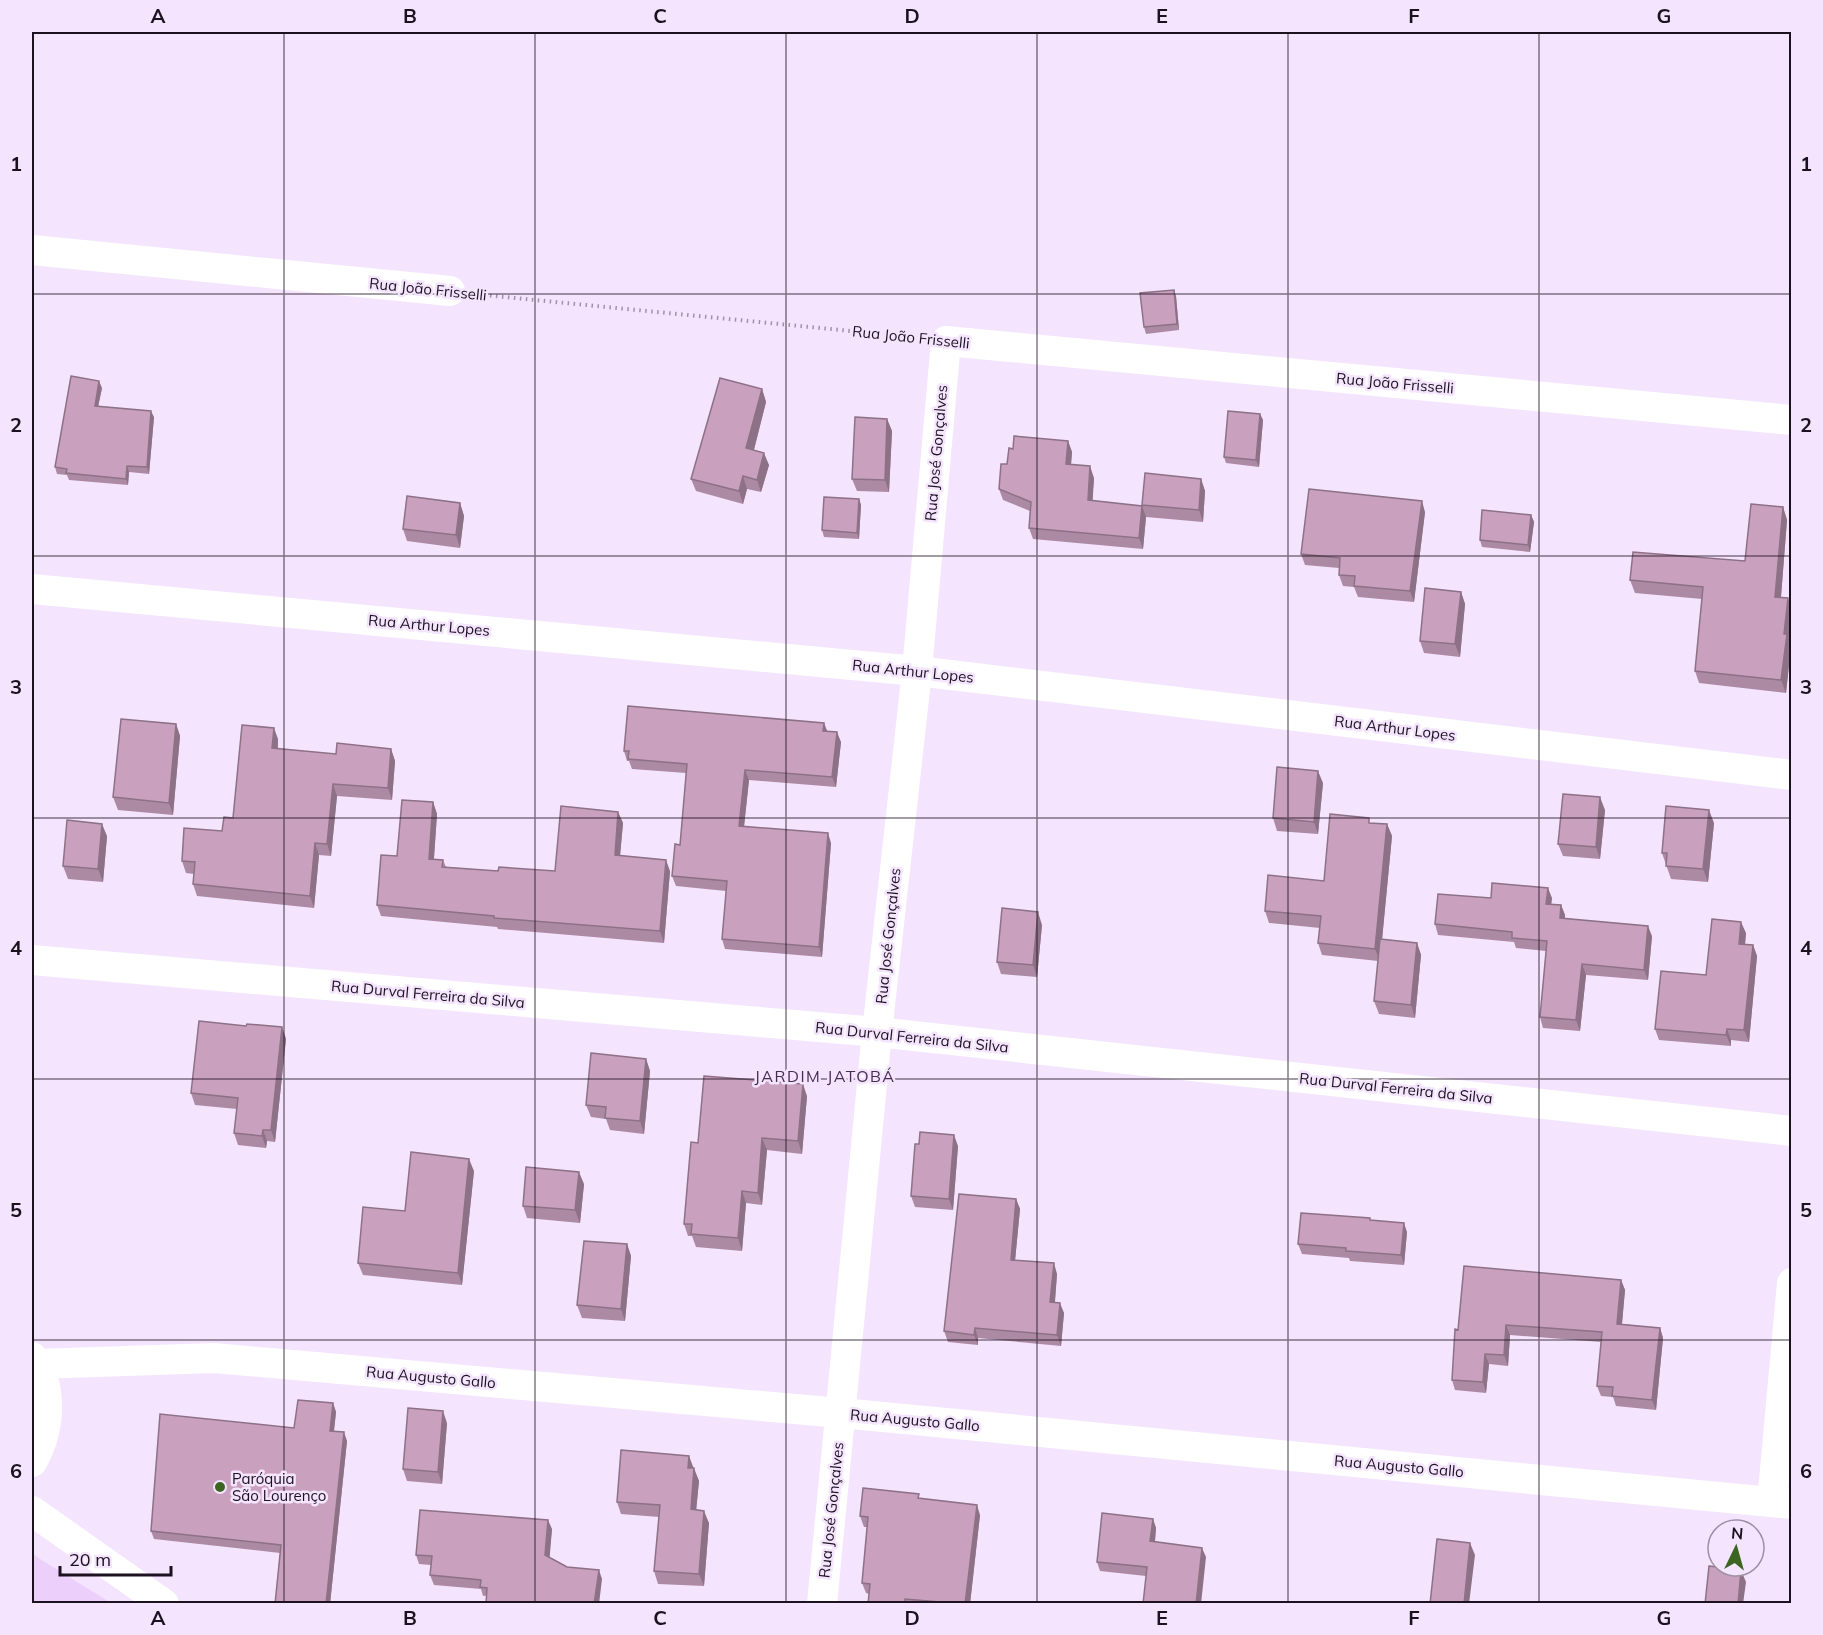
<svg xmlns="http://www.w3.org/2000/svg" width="1823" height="1635" font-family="Mulish,sans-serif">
<rect width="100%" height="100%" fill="#f5e4fd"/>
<path fill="#edcffb" d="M32 1553 40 1559 111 1603H32Z"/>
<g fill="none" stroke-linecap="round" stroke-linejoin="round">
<path stroke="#9f91a6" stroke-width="4" stroke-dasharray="1.5 4.5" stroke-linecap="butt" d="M484 295 912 337"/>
<path stroke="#fff" stroke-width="30" d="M32 250 450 291
M32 589 917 671 1792 775
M32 960 877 1032 1792 1131
M32 1357C54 1388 50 1431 32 1462
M37 1364 214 1358 841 1413 1792 1504
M1772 1502 1792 1283
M32 1511 164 1604
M822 1604 877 1032 917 671 946 341 1792 420"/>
</g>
<path fill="#ad8aa4" d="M1176 296 1179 330 1146 334 1144 327Z
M102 388 98 406 154 417 149 474 129 472 128 485 69 480 67 475 57 474 55 467Z
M762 389 766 402 754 450 769 465 761 492 747 489 743 504 696 491 691 479Z
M1260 414 1263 420 1259 467 1226 463 1224 457Z
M887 419 892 431 889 492 857 491 852 479Z
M1068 441 1072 452 1071 465 1094 478 1092 501 1142 506V505L1201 479 1205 491 1203 522 1146 517 1143 549 1033 539 1029 528 1030 511 1003 500 999 489 1007 464 1013 449Z
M859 499 861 505 859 539 824 537 822 530Z
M460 503 464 516 460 548 407 541 403 529Z
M1783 507 1787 520 1781 597 1789 641 1791 646 1786 693 1699 683 1695 671 1702 599 1635 593 1630 580 1745 561Z
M1425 512 1414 602 1358 597 1354 587 1343 586 1339 575V568L1305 565 1301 554Z
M1531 515 1534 522 1530 552 1482 547 1480 540Z
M1461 592 1465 604 1460 657 1424 653 1420 641Z
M824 723 827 732 841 742 836 787 749 780 744 826 831 843 822 957 725 949 722 939 726 891 676 886 672 876 680 845 686 773 632 769 629 761H627L624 751Z
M176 724 180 736 173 815 118 810 113 797Z
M278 739V749L336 754 391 749 395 761 392 800 337 796 331 856 319 855 314 908 197 896 193 884 194 874 186 873 182 861 222 831 233 818Z
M1323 783 1318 834 1277 831 1273 818Z
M433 802 437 814 434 859 443 860 446 867 498 871H555L618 812 623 823 620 856 670 871 664 943 498 929 497 927 381 916 377 905 397 856Z
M1605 810 1600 859 1563 856 1558 844Z
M1371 823 1387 824 1392 836 1382 939 1417 943 1421 955 1415 1018 1379 1014 1374 1001 1378 961 1322 955 1318 943 1320 928 1269 923 1265 911 1324 881Z
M1714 823 1708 882 1671 879 1662 853Z
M107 836 103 882 68 879 63 866Z
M1491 898H1552L1551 904 1561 905 1565 915V918L1652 936 1648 980 1586 975 1580 1031 1543 1028 1540 1017 1546 951 1516 948 1514 942 1438 935 1435 924Z
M1042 925 1037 977 1001 974 997 962Z
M1746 933 1745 944 1753 945 1757 956 1749 1042 1731 1040V1046L1659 1040 1655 1029Z
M246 1026 282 1027 286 1039 275 1142 267 1141 266 1148 238 1145 234 1133 237 1109 195 1105 191 1093Z
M646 1059 650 1071 644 1134 610 1130 606 1119 591 1117 586 1105Z
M807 1096 802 1154 767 1150 762 1205 746 1203 742 1251 696 1247 692 1236H688L684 1224 698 1143Z
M958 1146 953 1210 915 1207 911 1196Z
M474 1171 462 1285 363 1275 358 1263Z
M584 1184 580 1223 527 1218 523 1206Z
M1016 1199 1020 1209 1015 1261 1057 1274 1055 1302 1064 1313 1061 1346 978 1338V1345L948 1342 944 1331Z
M1370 1220 1407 1232 1404 1265 1350 1261 1349 1258 1302 1254 1298 1244Z
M627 1244 631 1256 625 1321 582 1318 577 1305Z
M1621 1280 1625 1290 1622 1324 1660 1328 1663 1338 1656 1410 1616 1406 1613 1397 1601 1396 1597 1386 1601 1342 1510 1335 1508 1366 1489 1364 1486 1393 1455 1390 1452 1380 1458 1330Z
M333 1403 336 1412 334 1431 347 1441 330 1604H275L280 1553 154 1539 151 1531 294 1428Z
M447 1423 442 1484 407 1481 403 1469Z
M693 1468 699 1481 696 1510 709 1523 704 1586 658 1584 654 1571 659 1517 621 1514 617 1502Z
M920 1498 980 1515 970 1604H868L869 1594 866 1593 862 1583 867 1527H864L860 1516Z
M1153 1519 1156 1528 1155 1542 1206 1557 1146 1576 1100 1571 1097 1562Z
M552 1529 549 1557 567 1567 602 1579 483 1596 481 1589 434 1585 430 1575 431 1565 419 1564 416 1555Z"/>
<path fill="#8d7186" d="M1174 290 1176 296 1179 330 1177 324Z
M99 381 102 388 97 412 95 406Z
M762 389 766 402 751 461 746 448Z
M151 411 154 417 149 474 147 467Z
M1260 414 1263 420 1259 467 1256 460Z
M887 419 892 431 889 492 885 480Z
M1068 441 1072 452 1070 476 1066 464Z
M764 453 769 465 761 492 757 480Z
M127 466 129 472 128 485 126 479Z
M1090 466 1094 478 1092 511 1088 500Z
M743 476 747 489 743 504 739 491Z
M1201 479 1205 491 1203 522 1199 510Z
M859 499 861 505 859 539 857 533Z
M1422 501 1425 512 1414 602 1410 591Z
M460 503 464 516 460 548 456 535Z
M1142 506 1146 517 1143 549 1139 538Z
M1783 507 1787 520 1780 609 1775 597Z
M1531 515 1534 522 1530 552 1528 545Z
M1461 592 1465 604 1460 657 1455 644Z
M1788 598 1791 607V620L1789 641 1791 646 1786 693 1781 680 1784 634Z
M824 723 828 733 823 731Z
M176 724 180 736 173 815 169 803Z
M274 728 278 739 277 760 272 748Z
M837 732 841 742 836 787 832 777Z
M391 749 395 761 392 800 388 788Z
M745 770 749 780 743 836 739 826Z
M1318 771 1323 783 1318 834 1314 822Z
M333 784 337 796 331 856 327 844Z
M1600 797 1605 810 1600 859 1596 847Z
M433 802 437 814 433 870 429 859Z
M1709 810 1714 823 1708 882 1703 869Z
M618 812 623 823 619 867 615 855Z
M102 824 107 836 103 882 98 869Z
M1387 824 1392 836 1380 961 1375 949Z
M828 833 831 843 822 957 819 947Z
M315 843 319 855 314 908 310 896Z
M666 860 670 871 664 943 660 931Z
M1548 888 1552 898 1550 914 1546 904Z
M1561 905 1565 915 1564 928 1560 918Z
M1038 912 1042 925 1037 977 1033 965Z
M1741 922 1746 933 1744 955 1739 944Z
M1648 926 1652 936 1648 980 1644 970Z
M1417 943 1421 955 1415 1018 1411 1005Z
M1753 945 1757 956 1749 1042 1744 1030Z
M1582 964 1586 975 1580 1031 1576 1020Z
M282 1027 286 1039 275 1142 271 1130Z
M1727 1029 1731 1040V1046L1726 1035Z
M646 1059 650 1071 644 1134 640 1121Z
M803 1084 807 1096 802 1154 798 1141Z
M263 1130 267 1141 266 1148 262 1136Z
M954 1135 958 1146 953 1210 949 1199Z
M762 1138 767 1150 762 1205 758 1193Z
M469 1159 474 1171 462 1285 458 1273Z
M579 1172 584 1184 580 1223 575 1210Z
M742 1191 746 1203 742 1251 738 1238Z
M1016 1199 1020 1209 1014 1271 1011 1260Z
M1404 1223 1407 1232 1404 1265 1401 1255Z
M627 1244 631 1256 625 1321 621 1309Z
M1054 1263 1057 1274 1054 1312 1050 1302Z
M1621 1280 1625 1290 1621 1334 1617 1324Z
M1060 1303 1064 1313 1061 1346 1057 1335Z
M1506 1325 1510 1335 1508 1366 1504 1355Z
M975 1328 978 1338V1345L974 1335Z
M1660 1328 1663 1338 1656 1410 1652 1400Z
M1485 1354 1489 1364 1486 1393 1483 1382Z
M333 1403 336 1412 333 1439 330 1431Z
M443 1411 447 1423 442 1484 438 1472Z
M344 1432 347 1441 330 1604H326Z
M689 1456 694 1469 688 1468Z
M694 1468 699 1481 695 1522 691 1509Z
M977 1505 980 1515 970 1604H965Z
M704 1511 709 1523 704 1586 699 1574Z
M1153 1519 1156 1528 1154 1551 1150 1541Z
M548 1520 552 1529 549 1565 545 1555Z
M1470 1543 1475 1555 1469 1604H1464Z
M1202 1548 1206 1557 1201 1604H1196Z
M599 1570 602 1579 599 1604H594Z
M1741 1570 1746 1582 1743 1604H1738Z"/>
<path fill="#c9a1bf" stroke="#8d7186" stroke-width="1.5" d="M1174 290 1177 324 1144 327 1140 293Z
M71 376 99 381 95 406 151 411 147 467 127 466 126 479 66 473 67 469 55 467Z
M720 378 762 389 746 448 764 453 757 480 743 476 739 491 691 479Z
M1228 411 1260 414 1256 460 1224 457Z
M855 417 887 419 885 480 852 479Z
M1014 436 1068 441 1066 464 1090 466 1088 500 1142 506 1139 538 1029 528 1031 502 999 489 1001 464H1007L1009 448 1013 449Z
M1145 473 1201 479 1199 510 1142 505Z
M1309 489 1422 501 1410 591 1354 586 1355 576 1339 575 1340 558 1301 554Z
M407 496 460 503 456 535 403 529Z
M824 497 859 499 857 533 822 530Z
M1751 504 1783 507 1775 597 1788 598 1784 634H1787L1781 680 1695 671 1703 587 1630 580 1633 552 1745 561Z
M1482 510 1531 515 1528 545 1480 540Z
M1425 588 1461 592 1455 644 1420 641Z
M628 706 824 723 823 731 837 732 832 777 745 770 739 826 828 833 819 947 722 939 727 881 672 876 675 844 680 845 687 764 628 759 629 751H624Z
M121 719 176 724 169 803 113 797Z
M242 725 274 728 272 748 336 754 337 743 391 749 388 788 333 784 327 844 315 843 310 896 193 884 195 862 182 861 184 828 222 831 224 817 233 818Z
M1277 767 1318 771 1314 822 1273 818Z
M1563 794 1600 797 1596 847 1558 844Z
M402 800 433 802 429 859 443 860 442 867 498 871 499 867 555 871 561 806 618 812 615 855 666 860 660 931 494 918V916L377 905 381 855 397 856Z
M1666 806 1709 810 1703 869 1666 866 1667 853H1662Z
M1330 814 1369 818V823L1387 824 1375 949 1318 943 1321 916 1265 911 1268 875 1324 881Z
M67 820 102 824 98 869 63 866Z
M1492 883 1548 888 1546 904 1561 905 1560 918 1648 926 1644 970 1582 964 1576 1020 1540 1017 1547 941 1512 938V932L1435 924 1438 894 1491 898Z
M1002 908 1038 912 1033 965 997 962Z
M1712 919 1741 922 1739 944 1753 945 1744 1030 1727 1029 1726 1035 1655 1029 1661 971 1706 975Z
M1380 939 1417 943 1411 1005 1374 1001Z
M199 1021 246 1026 247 1024 282 1027 271 1130H263L262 1136 234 1133 238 1098 191 1093Z
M591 1053 646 1059 640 1121 605 1118 606 1107 586 1105Z
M704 1076 803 1084 798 1141 762 1138 758 1193 742 1191 738 1238 691 1234 692 1224H684L691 1142 698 1143Z
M920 1132 954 1135 949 1199 911 1196 915 1144H919Z
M411 1152 469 1159 458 1273 358 1263 363 1207 405 1211Z
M526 1167 579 1172 575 1210 523 1206Z
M959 1194 1016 1199 1011 1260 1054 1263 1050 1302 1060 1303 1057 1335 975 1328 974 1335 944 1331Z
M1301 1213 1370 1218V1220L1404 1223 1401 1255 1346 1251V1248L1298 1244Z
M584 1241 627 1244 621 1309 577 1305Z
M1464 1266 1621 1280 1617 1324 1660 1328 1652 1400 1612 1396 1613 1387 1597 1386 1602 1332 1506 1325 1504 1355 1485 1354 1483 1382 1452 1380 1455 1329 1458 1330Z
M298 1400 333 1403 330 1431 344 1432 326 1604H275L281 1545 151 1531 160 1414 294 1428Z
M408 1408 443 1411 438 1472 403 1469Z
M621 1450 689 1456 688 1468H694L691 1509 704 1511 699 1574 654 1571 660 1505 617 1502Z
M863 1488 919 1494 918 1498 977 1505 965 1604 905 1599V1604H868L870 1584 862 1583 868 1517 860 1516Z
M420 1510 548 1520 545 1555 567 1567 599 1570 594 1604H486L487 1588 480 1587 481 1580 430 1575 432 1556 416 1555Z
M1102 1513 1153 1519 1150 1541 1202 1548 1196 1604H1143L1147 1567 1097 1562Z
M1437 1539 1470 1543 1464 1604H1430Z
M1709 1566 1741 1570 1738 1604H1705Z"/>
<path fill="none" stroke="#1b111f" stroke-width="1.5" stroke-opacity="0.55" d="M284 32V1604M535 32V1604M786 32V1604M1037 32V1604M1288 32V1604M1539 32V1604M32 294H1792M32 556H1792M32 818H1792M32 1079H1792M32 1340H1792"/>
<circle fill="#3c6521" stroke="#f5e4fd" stroke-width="2" cx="220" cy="1487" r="6"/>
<g text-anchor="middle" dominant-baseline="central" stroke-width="5" stroke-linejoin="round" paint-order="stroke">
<g font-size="15" fill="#1b111f" stroke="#f5e4fd">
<text transform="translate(428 289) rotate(6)">Rua João Frisselli</text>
<text transform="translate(911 337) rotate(6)">Rua João Frisselli</text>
<text transform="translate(1395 383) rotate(5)">Rua João Frisselli</text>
<text transform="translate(936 453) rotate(-85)">Rua José Gonçalves</text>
<text transform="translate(429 625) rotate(5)">Rua Arthur Lopes</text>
<text transform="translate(913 671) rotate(6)">Rua Arthur Lopes</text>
<text transform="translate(1395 728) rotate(7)">Rua Arthur Lopes</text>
<text transform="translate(888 936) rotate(-84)">Rua José Gonçalves</text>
<text transform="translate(428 994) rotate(5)">Rua Durval Ferreira da Silva</text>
<text transform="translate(912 1037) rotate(6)">Rua Durval Ferreira da Silva</text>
<text transform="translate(1396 1088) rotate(6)">Rua Durval Ferreira da Silva</text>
<text transform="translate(431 1377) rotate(5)">Rua Augusto Gallo</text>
<text transform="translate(915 1420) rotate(5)">Rua Augusto Gallo</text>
<text transform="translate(1399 1466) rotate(5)">Rua Augusto Gallo</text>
<text transform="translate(831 1510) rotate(-84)">Rua José Gonçalves</text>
</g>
<g font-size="15" fill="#1b111f" stroke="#f5e4fd" text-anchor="start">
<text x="232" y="1478">Paróquia<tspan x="232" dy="17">São Lourenço</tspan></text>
</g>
<g font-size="16" letter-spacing="1.5" fill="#442e4e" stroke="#f5e4fd">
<text x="825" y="1076">JARDIM JATOBÁ</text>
</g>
</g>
<rect width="1823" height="1635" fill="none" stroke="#f5e4fd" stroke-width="66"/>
<g transform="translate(1736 1548) rotate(5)"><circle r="28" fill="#f5e4fd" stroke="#9e90a4" stroke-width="1.5"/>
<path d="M0-4.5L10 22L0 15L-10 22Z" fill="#3c6521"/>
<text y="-9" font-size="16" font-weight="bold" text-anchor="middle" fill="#1b111f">N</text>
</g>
<path d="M60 1566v9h111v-9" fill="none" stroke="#1b111f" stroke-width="3"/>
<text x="69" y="1566" font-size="18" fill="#1b111f" stroke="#f5e4fd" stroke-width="4.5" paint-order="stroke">20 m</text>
<rect x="33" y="33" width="1757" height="1569" fill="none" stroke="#1b111f" stroke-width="2"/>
<g font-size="20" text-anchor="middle" font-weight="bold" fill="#1b111f">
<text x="158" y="23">A</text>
<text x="410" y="23">B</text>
<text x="660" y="23">C</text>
<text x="912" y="23">D</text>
<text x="1162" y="23">E</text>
<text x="1414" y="23">F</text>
<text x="1664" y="23">G</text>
<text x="16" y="171">1</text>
<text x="1806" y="171">1</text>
<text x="16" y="432">2</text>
<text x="1806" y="432">2</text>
<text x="16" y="694">3</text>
<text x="1806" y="694">3</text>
<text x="16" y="955">4</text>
<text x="1806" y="955">4</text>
<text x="16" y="1217">5</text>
<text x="1806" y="1217">5</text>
<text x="16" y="1478">6</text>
<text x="1806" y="1478">6</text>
<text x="158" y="1625">A</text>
<text x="410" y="1625">B</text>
<text x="660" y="1625">C</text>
<text x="912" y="1625">D</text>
<text x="1162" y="1625">E</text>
<text x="1414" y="1625">F</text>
<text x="1664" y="1625">G</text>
</g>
</svg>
